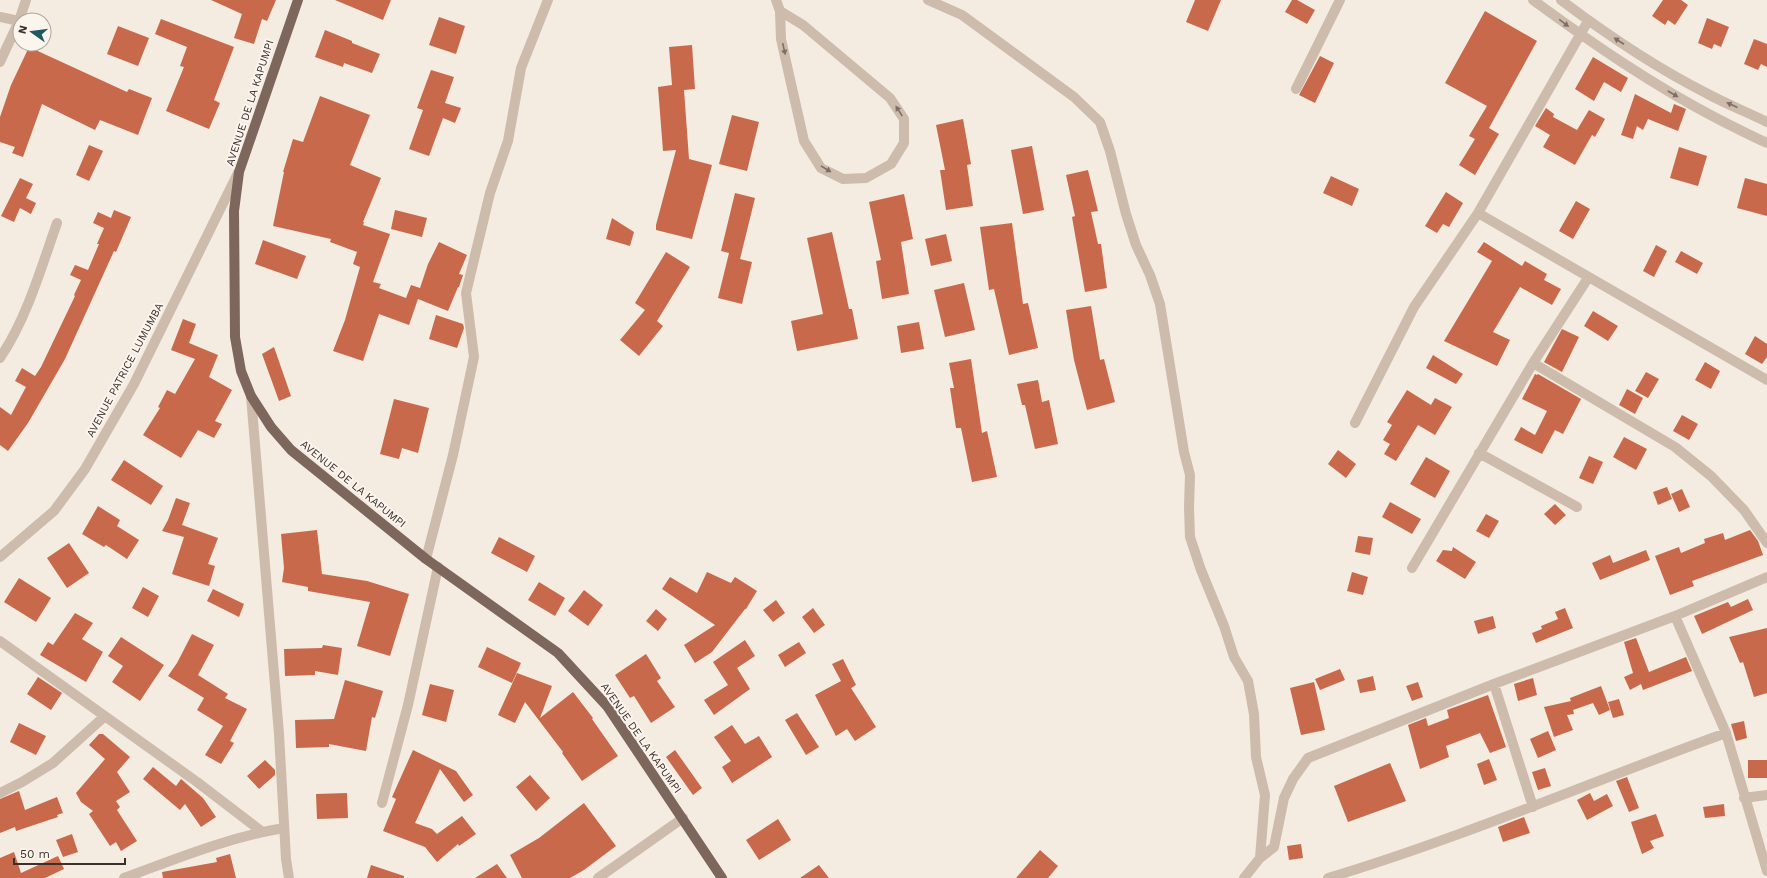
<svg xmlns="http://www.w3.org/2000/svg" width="1767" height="878" font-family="'Work Sans',sans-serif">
<rect width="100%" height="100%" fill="#f4ebe1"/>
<path fill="#c8694b" d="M211 0H276L267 21 262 19 254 44 234 38 242 14Z
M335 0H391L383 20Z
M1195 0H1221L1208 31 1186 22Z
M1292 0H1297L1315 10 1307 24 1285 12Z
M1663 0H1681L1688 5 1675 25 1668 20 1665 25 1652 16Z
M1485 11 1537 41 1489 128 1499 134 1475 175 1459 165 1475 139 1469 136 1487 106 1445 83Z
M439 17 465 26 456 54 429 45Z
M1707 18 1729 27 1721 47 1714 44 1712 49 1698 43Z
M161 19 234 47 214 100 220 103 209 129 166 111 184 67 180 66 187 47 155 34Z
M118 26 149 38 138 66 107 54Z
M325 30 352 41V43L380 54 372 73 344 63 343 67 315 57Z
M1754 39 1767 44V67L1761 64 1758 70 1744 64Z
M692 45 695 89 684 90 689 159 712 165 692 239 656 230V225L676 150 663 151 658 87 672 85 669 47Z
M29 47 127 92 129 89 152 98 138 135 100 120 95 130 42 104 23 157 12 153 15 147 0 142V117L11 85Z
M1320 56 1334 63 1315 103 1299 95Z
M1593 57 1628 78 1621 92 1604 82 1594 101 1575 89Z
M431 70 454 77 445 103 461 108 455 123 443 118 429 156 409 149 423 110 417 108Z
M1635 94 1671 113 1674 104 1686 109 1678 131 1648 119 1643 130 1637 126 1633 139 1621 135Z
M320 96 370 115 350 165 381 178 363 222H364L363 225 390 234 373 282 381 284 379 288 406 298 411 285 420 288 428 264 439 242 467 255 459 274 463 275 459 287H458L448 311 418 299 409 325 379 314 363 361 333 351 345 320 360 267 353 264 357 252 330 242 331 239 273 226 284 172H283L293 139 303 142Z
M1546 108 1554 114 1553 117 1577 130 1589 110 1605 119 1595 137 1592 135 1575 165 1543 147 1550 135 1535 126Z
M732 115 759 122 747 171 719 164Z
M963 119 971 164 967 165 973 206 946 210 940 170H945L936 125Z
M89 145 103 151 89 181 76 175Z
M1032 146 1044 210 1023 214 1011 150Z
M1679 147 1707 156 1698 186 1670 178Z
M1088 170 1098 211 1091 212 1098 244H1101L1107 288 1085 292 1072 217 1075 216 1066 175Z
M1331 176 1359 189 1352 206 1323 193Z
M20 178 33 184 26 198 36 203 31 214 20 208 14 222 1 216Z
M1745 178 1767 184V216L1737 208Z
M1446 192 1463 203 1449 227 1443 224 1437 233 1425 226Z
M735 193 755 198 740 259 752 262 742 304 718 298 729 253 721 251Z
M904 194 913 239 901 242 909 294 882 299 876 261 881 260 869 202Z
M1576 201 1590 209 1573 239 1559 231Z
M114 210 131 217 116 252 114 251 65 359 28 423 8 451 0 445V407L11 415 26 387 15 381 22 368 35 376 41 367 75 296 74 295 81 280 70 275 75 265 88 270 99 244H97L104 228 93 223 98 212 111 218Z
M395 210 427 218 422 237 391 229Z
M612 218 634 232 630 246 606 239Z
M1012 223 1023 304 1028 303 1038 348 1009 355 994 289 989 290 980 227Z
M832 232 849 309H852L858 339 797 351 791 321 823 314 807 238Z
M946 234 952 261 931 266 925 239Z
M263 240 306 256 297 279 255 264Z
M1484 242 1522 266 1525 261 1547 274 1544 280 1561 289 1552 305 1520 287 1493 332 1510 340 1497 366 1444 341 1492 261 1477 252Z
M1656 245 1667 251 1654 277 1643 271Z
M1681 251 1703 263 1697 274 1675 262Z
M666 252 690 267 657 321 663 326 639 356 620 340 645 310 635 303Z
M964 283 975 330 945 337 934 290Z
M1091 306 1100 360 1104 359 1115 402 1087 410 1074 360 1066 310Z
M1593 311 1618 326 1608 341 1584 326Z
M436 315 463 324 464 328 457 348 429 339Z
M183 319 196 324 189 343 218 355 209 377 232 390 215 421 222 424 214 438 198 430 181 458 143 435 160 408 158 407 167 390 175 394 195 359 171 350Z
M919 322 924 349 901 353 897 326Z
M1562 329 1579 337 1562 372 1544 362Z
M1755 336 1767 344V357L1762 364 1745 354Z
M274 347 291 396 279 401 262 354Z
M1433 355 1463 374 1456 384 1426 368Z
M971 359 982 433 987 431 997 477 972 482 961 428H956L950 388H954L949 363Z
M1705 362 1720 371 1711 389 1695 380Z
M1646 372 1659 379 1648 398 1635 391Z
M1535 374 1537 375 1538 374 1581 399 1563 434 1555 430 1542 454 1514 440 1521 427 1535 435 1547 411 1522 399Z
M1038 380 1042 402 1049 400 1058 444 1035 449 1025 405H1022L1017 384Z
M1627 389 1643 398 1635 414 1619 405Z
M1407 390 1431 405 1435 398 1452 407 1435 435 1418 425 1396 461 1384 454 1390 444 1383 440 1392 425 1387 422Z
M394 399 429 408 418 453 402 448 399 459 380 454Z
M1682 415 1698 424 1689 440 1673 431Z
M1624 437 1647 449 1636 470 1613 457Z
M1338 450 1356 464 1346 478 1328 464Z
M1589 456 1603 462 1593 484 1579 478Z
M1426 457 1450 471 1435 498 1410 484Z
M124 460 163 486 151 505 111 480Z
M1667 487 1672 499 1658 505 1653 492Z
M1682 489 1690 507 1679 512 1671 494Z
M176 498 190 503 182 525 218 538 208 564 215 566 209 586 172 574 184 537 162 531 168 520Z
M1390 502 1421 519 1412 534 1382 517Z
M1555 504 1566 515 1555 525 1544 514Z
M98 506 120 520 117 526 139 540 127 559 106 545 104 547 82 534Z
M1486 514 1499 521 1489 538 1476 531Z
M317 530 322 574 367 581 409 594 390 656 357 646 370 602 308 591V587L282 582 284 568 281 534Z
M1750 530 1758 541 1763 555 1692 581 1694 586 1670 595 1655 556 1679 547 1681 553 1705 543 1704 539 1723 533 1725 540Z
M1358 536 1373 538 1370 555 1355 552Z
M499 537 535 556 527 572 491 553Z
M69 543 89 573 67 588 47 558Z
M1453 547 1476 562 1465 579 1436 561 1443 550 1452 551Z
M1646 550 1650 560 1600 580 1592 563 1610 555 1613 563Z
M707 572 731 583 735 577 757 591 746 609H745L712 652 695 663 684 645 715 625 662 589 670 577 697 593Z
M1352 572 1368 577 1363 595 1347 591Z
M19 578 51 598 36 622 4 602Z
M539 582 565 598 555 616 528 600Z
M143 587 159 596 148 617 132 608Z
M213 589 244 604 239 617 207 601Z
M584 590 603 605 588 626 568 611Z
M1748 599 1753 610 1702 634 1694 616 1728 602 1731 607Z
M776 600 785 613 773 622 763 610Z
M813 608 825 625 814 633 802 617Z
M1565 608 1573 628 1536 643 1532 633 1542 629 1541 626 1558 619 1555 612Z
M656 609 667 619 658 631 646 621Z
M75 613 93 623 82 639 103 652 86 682 40 655 48 642 53 645Z
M1493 616 1496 628 1478 634 1474 621Z
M1767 628V693L1754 697 1743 662 1740 663 1729 637Z
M192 634 214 645 198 675 228 694 225 698 247 709 230 741 234 743 221 764 205 755 223 726 197 710 204 698 168 676 177 663Z
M121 637 164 665 140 701 112 682 123 666 108 656Z
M1636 638 1649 672 1686 657 1692 671 1643 690 1641 684 1630 690 1624 677 1633 673 1624 642Z
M745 640 755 656 737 668 750 689 714 715 704 700 728 685 713 662Z
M799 642 806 653 785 667 778 655Z
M323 645 342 648 338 675 315 671V675L285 676 284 649 322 648Z
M487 647 521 663 512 683 478 667Z
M646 654 661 678 657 681 675 707 651 723 634 696 630 698 615 675Z
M843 659 856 685 851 688 876 727 855 741 847 729 836 736 815 695 841 681 832 664Z
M1340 669 1345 680 1320 690 1315 679Z
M517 673 552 686 540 718 573 692 593 718 592 719 618 756 582 781 562 753 563 752 525 702 515 723 498 715Z
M1373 676 1376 690 1360 693 1357 680Z
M38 677 62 693 51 710 27 694Z
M1533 678 1537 695 1518 701 1514 684Z
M345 680 383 691 375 718 372 717 366 751 329 744V747L296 748 295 720 334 719Z
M1314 682 1325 730 1301 735 1290 688Z
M1418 682 1423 697 1412 701 1406 686Z
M430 684 454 690 446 722 422 715Z
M1601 686 1610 710 1599 715 1593 703 1573 710 1570 698Z
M1488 695 1506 747 1490 753 1480 733 1446 746 1449 757 1420 769 1408 725 1426 718 1428 726 1449 718 1447 710Z
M1619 699 1624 715 1613 718 1608 702Z
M1571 701 1574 714 1567 715 1573 730 1554 737 1544 707Z
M797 713 819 747 806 755 785 720Z
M1744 721 1747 738 1736 741 1731 724Z
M19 723 46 736 36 755 10 742Z
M732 725 745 744 759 736 772 757 732 783 722 767 731 761 714 737Z
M1548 731 1556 750 1538 758 1530 739Z
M99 734H103L130 757 117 772 130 792 116 801 120 807 117 810 137 841 121 851 116 842 110 846 89 814 93 811 81 802 76 793 105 759 89 745Z
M413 750 456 771 473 795 464 802 440 769 415 823 432 829 437 834 462 816 476 834 459 846 458 844 437 862 425 847 383 831 396 799 392 797Z
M675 750 702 788 693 795 666 757Z
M1489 759 1497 780 1484 785 1477 764Z
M265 760 275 770V775L259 789 247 776Z
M1748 760H1767V778H1748Z
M1390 763 1406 801 1348 822 1334 786Z
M153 767 176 786 181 779 203 798 216 817 201 827 185 804 180 810 143 779Z
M1545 768 1551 786 1538 790 1532 772Z
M530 775 550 798 536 811 516 787Z
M1627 777 1639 808 1629 812 1616 781Z
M19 791 25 810 57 797 63 813 57 815 58 817 16 831 15 827 0 833V799Z
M347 793 348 818 317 819 316 794Z
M1590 793 1594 801 1607 794 1613 806 1587 820 1577 800Z
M584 803 616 846 584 870 570 878H522L510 855 539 838Z
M1724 804 1725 816 1705 818 1703 807Z
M1656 814 1664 836 1650 841 1654 848 1642 854 1631 822Z
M1524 817 1530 833 1503 842 1498 827Z
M778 819 791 840 759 860 746 840Z
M72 834 78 852 63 857 56 840Z
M1301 844 1303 858 1289 860 1287 846Z
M1040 850 1058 866 1048 878H1016Z
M14 852 21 873 58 856 64 869 45 878H0V858Z
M230 854 236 878H163L162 872 217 862 216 858Z
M497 864 507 878H475Z
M371 865 404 876V878H367Z
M819 865 829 878H800Z"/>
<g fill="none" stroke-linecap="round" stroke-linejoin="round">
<path stroke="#cdbbac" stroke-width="10" d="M776 0 780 11 781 39 804 141 821 168 843 179 866 178 891 164 904 143V119L890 98 803 25 780 11
M928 0 962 15 1074 97 1100 122 1110 151 1126 214 1136 245 1150 275 1160 304 1184 452 1190 475 1189 507 1190 537 1201 570 1224 626 1234 657 1248 681 1254 714 1256 757 1265 795 1260 858 1244 878
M1533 0C1593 44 1654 86 1720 120 1736 128 1751 136 1767 143
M1561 0C1606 34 1655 67 1706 93 1726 104 1747 112 1767 122
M0 17 19 21
M0 62 19 21 26 0
M1296 89 1340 0
M1478 213 1767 380
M0 358C27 318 41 268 57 223
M1533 363 1675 447 1711 476 1744 510 1767 543
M251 396 279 734 286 859 289 878
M1355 423 1414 307 1478 213 1588 21
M1479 453 1577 507
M0 557 54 511 85 469 134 384 238 173
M426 559 453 455 474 357 466 293 490 193 508 141 521 68 548 0
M1412 568 1533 363 1588 278
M1675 616 1726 733 1767 871
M0 641 197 782 261 831
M1494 684 1533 807
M0 793 22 782 53 763 105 716
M1744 798 1767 795
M382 803 408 705 438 567
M1260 858 1274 847 1284 798 1293 779 1308 758 1494 684 1675 616 1767 577
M124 878C176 859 229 837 284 828
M598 878 683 818
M1328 878C1464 837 1593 781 1726 733"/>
<path stroke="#7d675c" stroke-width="10" d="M298 0 239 172 234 211 235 337 241 371 251 396 271 427 291 450 426 559 558 653 607 706 722 878"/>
</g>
<defs><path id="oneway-solid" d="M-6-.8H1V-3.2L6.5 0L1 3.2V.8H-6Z"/></defs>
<g fill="#7d6f65">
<use href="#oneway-solid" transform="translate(1564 23) rotate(37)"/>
<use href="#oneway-solid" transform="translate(1619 41) rotate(-147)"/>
<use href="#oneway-solid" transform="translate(784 49) rotate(77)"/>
<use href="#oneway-solid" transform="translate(1673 94) rotate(30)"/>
<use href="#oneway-solid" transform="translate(1732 105) rotate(-155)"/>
<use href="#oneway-solid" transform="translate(899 111) rotate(-123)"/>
<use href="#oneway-solid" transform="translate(826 169) rotate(31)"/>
</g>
<g text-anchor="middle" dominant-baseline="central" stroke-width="4" stroke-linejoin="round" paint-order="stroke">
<g font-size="11" fill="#3b302b" stroke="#fbf5ee">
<text transform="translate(250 103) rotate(-72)">AVENUE DE LA KAPUMPI</text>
<text transform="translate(125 370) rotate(-62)">AVENUE PATRICE LUMUMBA</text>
<text transform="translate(353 484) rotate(39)">AVENUE DE LA KAPUMPI</text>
<text transform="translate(641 738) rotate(55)">AVENUE DE LA KAPUMPI</text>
</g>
</g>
<g transform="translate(32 32) rotate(284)"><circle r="19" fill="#fbf5ee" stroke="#aea6a0"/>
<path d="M0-3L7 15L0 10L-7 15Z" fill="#1f5a5e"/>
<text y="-6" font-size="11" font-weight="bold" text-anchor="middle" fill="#3b302b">N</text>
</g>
<path d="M14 858v6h111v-6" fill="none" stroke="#3b302b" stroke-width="2"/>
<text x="20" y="858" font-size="12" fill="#3b302b" stroke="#fbf5ee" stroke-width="3" paint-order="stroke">50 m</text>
</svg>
